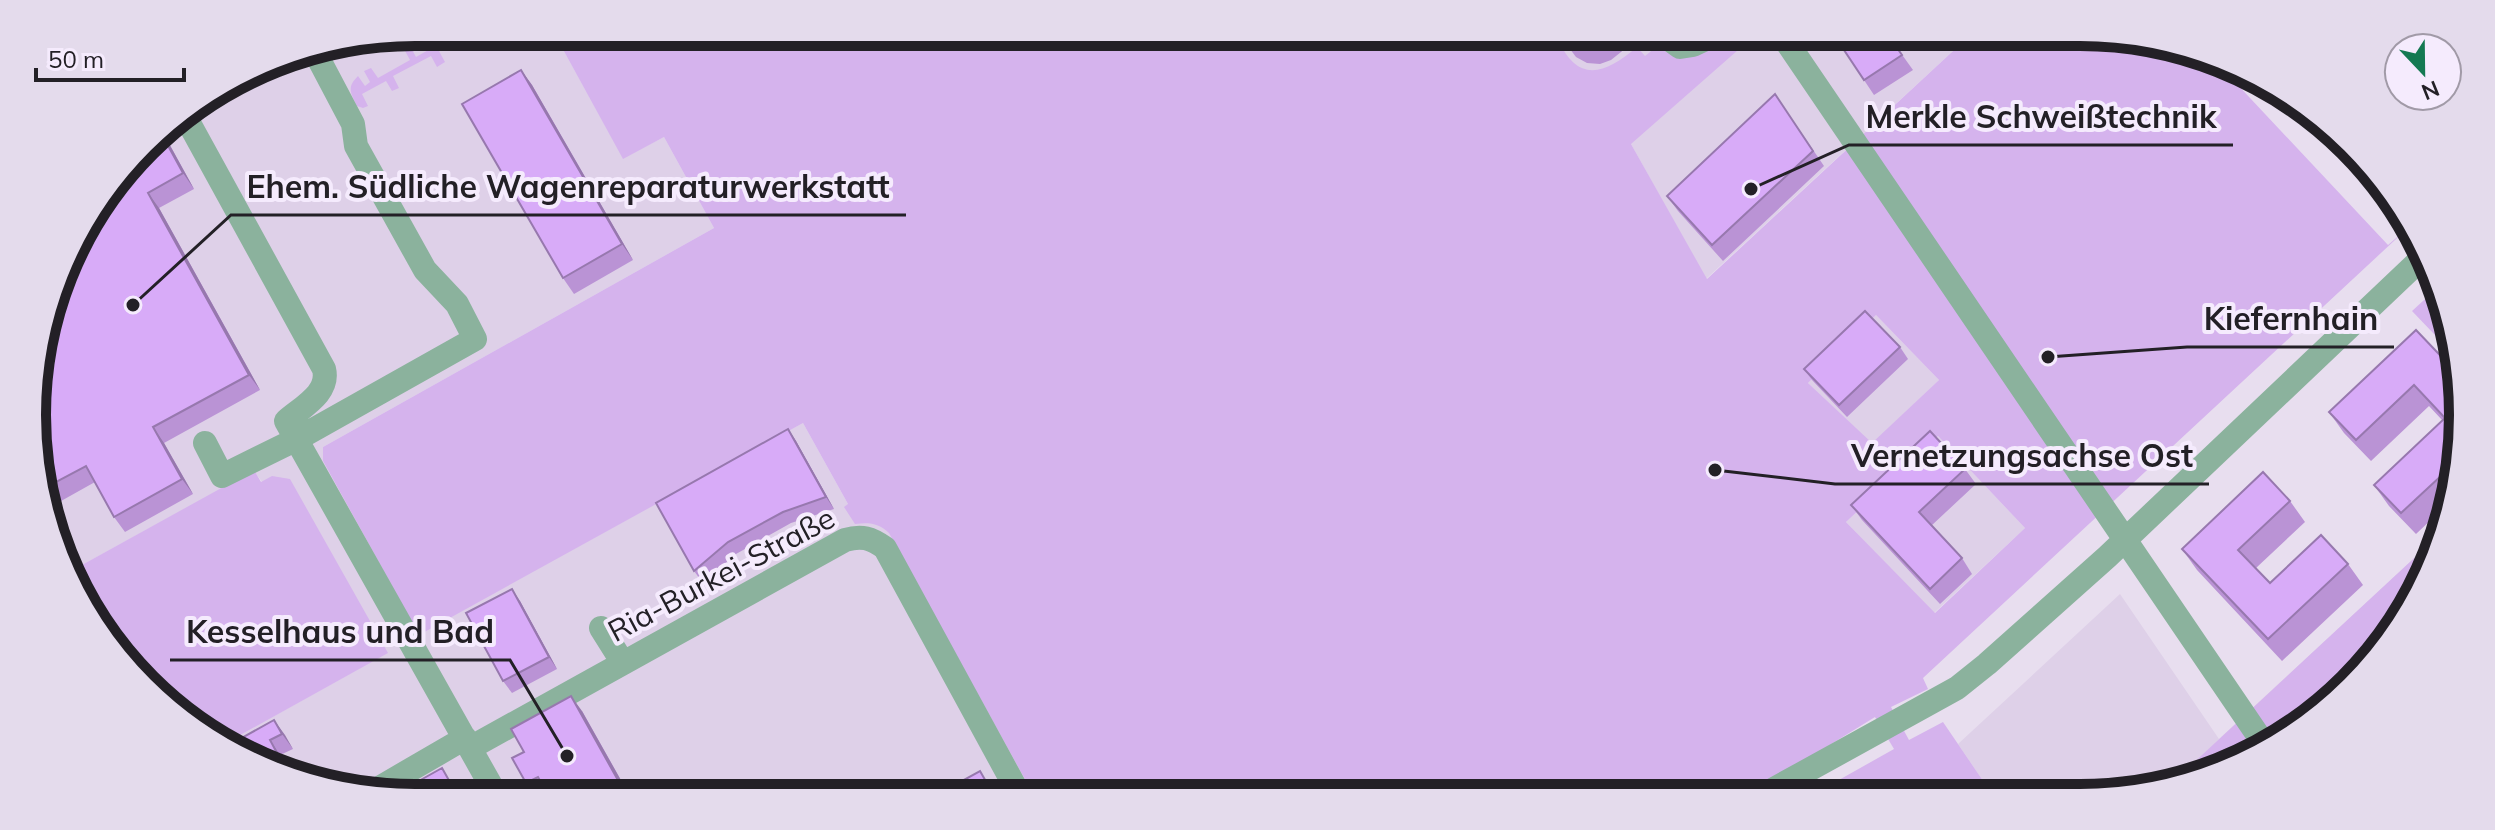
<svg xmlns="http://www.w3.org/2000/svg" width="2495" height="830" font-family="Mulish,sans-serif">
<rect width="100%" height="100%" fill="#e8deef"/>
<path fill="#ded0e8" d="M415 32 554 33 623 158 664 137 714 228 323 447V461L419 634 803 423 848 504 897 478 1074 792 340 791 226 743 387 653 254 471 71 571 45 514 35 365 72 245 162 127 269 61Z
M1533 37 1742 38 1746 43 1751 38 1966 39 1706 279 1631 144Z
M1876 315 1939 380 1872 444 1808 383Z
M1938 436 2025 528 1934 613 1846 522Z
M2438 536 2412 606 2333 703 2249 759 2130 795 1992 794 1958 744 2120 594 2219 739Z"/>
<path fill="#d5b3ed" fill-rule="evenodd" d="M454 32H483L485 36 476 44 470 34 439 51 445 62 437 67 431 56 393 76 399 88 392 91 386 81 362 94 368 106 363 108 357 106C350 92 347 87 358 76L365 86 370 82 364 71 371 68 378 78 410 60 404 49 410 46 416 57 455 35Z
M554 33 1557 37C1577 84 1604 75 1637 47L1645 56 1655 48 1647 39 1649 37C1671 65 1700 60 1723 38H1742L1746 43 1631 144 1707 279 1966 39H2155L2220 66 2388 245 2409 227 1923 678 1928 689 1891 707 1909 740 1943 722 1992 794H1814L1894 749 1875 717 1820 751 1743 794 1032 792 889 533C879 523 869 522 855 524L844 507 848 504 803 423 419 635 323 461V447L714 228 664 137 623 159ZM1876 315 1939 380 1872 443 1808 383ZM1938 436 2025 528 1935 613 1846 522Z
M2435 290 2456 341V357L2412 311Z
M254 470 261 482 272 476 290 479 388 653 226 743 202 733 97 628 71 571Z
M2438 536 2412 606 2333 703 2249 759 2174 781Z"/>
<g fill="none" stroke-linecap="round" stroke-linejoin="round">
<path stroke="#8bb29d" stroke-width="24" d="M1666 37 1680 47 1693 45 1708 38
M1784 38 2266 747
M184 114 324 369C330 393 302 407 286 421L494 791
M205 443 222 476 297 439 475 339 457 304 425 270 356 146 353 124 315 52
M601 628 623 663
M470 748 845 540C862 535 871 538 885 548L1018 792
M374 791 465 738
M1765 794 1957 688 1987 664 2107 557 2422 258"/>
</g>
<path fill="#ba93d5" d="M1561 37H1627V42L1621 52 1611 60 1600 64 1587 63 1576 57Z
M1836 38H1890L1913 70 1874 95Z
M521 70 532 85 633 260 574 294 563 278Z
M1775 94 1824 166 1723 261 1678 211 1667 196Z
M161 129 194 189 159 208 260 390 164 443 193 494 125 532 114 517 95 482 45 510 35 365 72 245Z
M1900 347 1908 359 1847 417 1812 380 1804 369Z
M2456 372V490L2452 500 2416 534 2389 506 2374 485 2443 421 2429 406 2371 461 2344 433 2329 412Z
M788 429 796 441 834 509 791 523 736 554 703 583 694 571Z
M1965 469 1976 484 1931 526 1962 558 1972 574 1940 604 1862 520 1851 505Z
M2290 501 2305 522 2256 568 2270 583 2348 564 2363 585 2282 661 2197 570 2182 549Z
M520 601 557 669 512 693 503 681Z
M582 711 627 791H532L526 783 524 752Z
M274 720 293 749 280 755 229 745Z"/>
<path fill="#9778ae" d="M1610 37H1627V42L1621 52Z
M521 70 532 85 633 260 622 244Z
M161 129 194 189 183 173 160 131Z
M148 193 159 208 260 390 249 375Z
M153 427 164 443 193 494 182 479Z
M788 429 796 441 834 509 826 497Z
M512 589 520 601 557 669 549 657Z
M571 696 582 711 627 791H624Z
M274 720 285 735 293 749 282 734Z
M270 740 280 755 287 769 285 768Z"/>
<path fill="#d8abf8" stroke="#9778ae" stroke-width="2" d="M1562 37H1610L1601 45 1589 49 1576 47 1566 41Z
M1836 38H1890L1902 55 1864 80Z
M521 70 622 244 563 278 462 104Z
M1775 94 1813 151 1712 245 1667 196Z
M160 131 183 173 148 193 249 375 153 427 182 479 114 517 86 466 43 489 35 365 72 245Z
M1865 311 1900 347 1839 405 1804 369Z
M2416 330 2456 372V462L2401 513 2374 485 2445 418 2414 385 2356 440 2329 412Z
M788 429 826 497 783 512 728 542 694 571 656 503Z
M1930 431 1965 469 1919 512 1962 558 1930 589 1851 505Z
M2263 472 2290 501 2238 550 2270 583 2321 535 2348 564 2268 639 2182 549Z
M512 589 549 657 503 681 466 613Z
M571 696 624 791H546L538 777 526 783 512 758 524 752 511 729Z
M274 720 282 734 270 740 285 768 229 745Z
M442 768 455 791H401Z
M980 771 992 792H942Z"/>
<g text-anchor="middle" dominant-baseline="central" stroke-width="8" stroke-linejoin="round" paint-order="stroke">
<g font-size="30" fill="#232026" stroke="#f5ebfd">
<text transform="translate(721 574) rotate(-28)">Ria-Burkei-Straße</text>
</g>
</g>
<path d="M0 0H2495V830H0ZM415 46H2080A369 369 0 0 1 2449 415V415A369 369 0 0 1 2080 784H415A369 369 0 0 1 46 415V415A369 369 0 0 1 415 46Z" fill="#e4dbec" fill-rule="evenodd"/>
<path fill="none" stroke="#232026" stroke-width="10" d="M415 46H2080A369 369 0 0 1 2449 415V415A369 369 0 0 1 2080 784H415A369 369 0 0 1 46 415V415A369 369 0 0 1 415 46Z"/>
<path fill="none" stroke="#232026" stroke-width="3" d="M1751 189L1849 145H2233M133 305L231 215H906M2048 357L2187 347H2394M1715 470L1835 484H2209M567 756L510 660H170"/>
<g fill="#232026" stroke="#f5ebfd" stroke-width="3">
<circle cx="1751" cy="189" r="8"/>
<circle cx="133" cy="305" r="8"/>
<circle cx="2048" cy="357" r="8"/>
<circle cx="1715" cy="470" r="8"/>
<circle cx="567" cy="756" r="8"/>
</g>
<g font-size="32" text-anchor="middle" font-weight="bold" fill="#232026" stroke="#f5ebfd" stroke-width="8" stroke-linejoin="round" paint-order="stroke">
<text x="2041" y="128">Merkle Schweißtechnik</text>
<text x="568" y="198">Ehem. Südliche Wagenreparaturwerkstatt</text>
<text x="2291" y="330">Kiefernhain</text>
<text x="2022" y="467">Vernetzungsachse Ost</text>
<text x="340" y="643">Kesselhaus und Bad</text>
</g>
<g transform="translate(2423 72) rotate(158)"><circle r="38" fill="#f5ebfd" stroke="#a19aa7" stroke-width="2"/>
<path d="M0-6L14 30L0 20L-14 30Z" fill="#147952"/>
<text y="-12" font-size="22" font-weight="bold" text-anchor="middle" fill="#232026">N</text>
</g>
<path d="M36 68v12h148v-12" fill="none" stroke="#232026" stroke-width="4"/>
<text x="48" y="68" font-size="24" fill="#232026" stroke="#f5ebfd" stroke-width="6" paint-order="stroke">50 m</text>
</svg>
